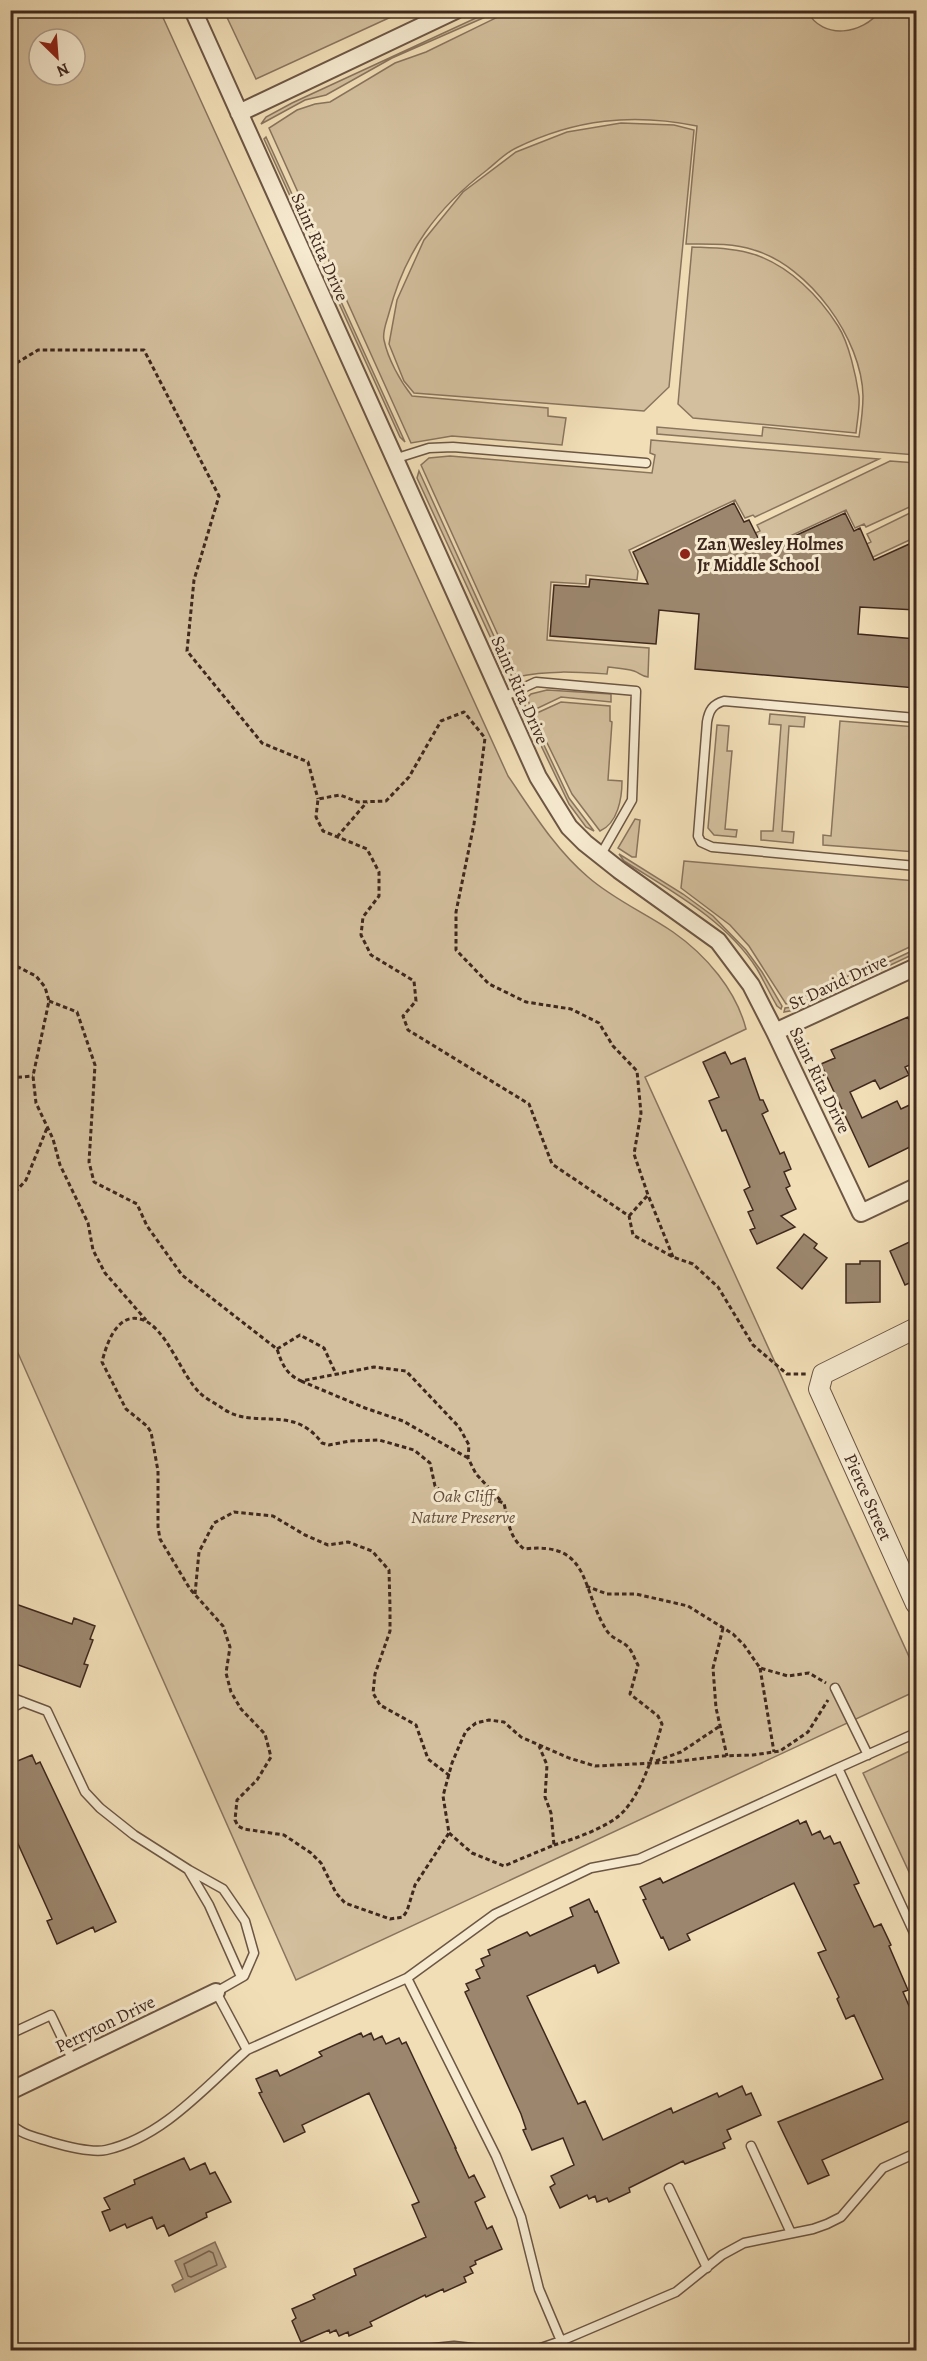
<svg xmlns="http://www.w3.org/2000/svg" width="927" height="2361" font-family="Alegreya,serif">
<rect width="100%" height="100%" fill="#f1deb7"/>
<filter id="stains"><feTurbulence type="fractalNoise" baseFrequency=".00333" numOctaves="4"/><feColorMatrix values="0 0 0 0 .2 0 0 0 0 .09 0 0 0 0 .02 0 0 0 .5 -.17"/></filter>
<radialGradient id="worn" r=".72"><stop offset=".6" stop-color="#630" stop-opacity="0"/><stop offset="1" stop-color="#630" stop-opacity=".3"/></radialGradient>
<path fill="#d3bf9d" stroke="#89745e" stroke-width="1.5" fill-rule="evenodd" d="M512 10 807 11C823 41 863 34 880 11H906L916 33V455L657 434V427L762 436 763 427 859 437C861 424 863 409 863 396 862 339 809 266 754 250 732 243 708 244 686 244L697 126C633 113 575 119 516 148 505 153 496 163 487 170 437 208 405 251 389 313 387 321 382 332 384 340 388 359 400 381 412 396L548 408V416L566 418 562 445 452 436 411 443 269 128 297 110 315 104 330 102 395 63 426 52Z
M10 11H160L508 776C532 811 555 849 588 877 613 899 645 913 673 932 706 955 736 990 746 1029L645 1077 916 1672V1691L296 1980 18 1353 11 1342ZM39 39H75V75H39Z
M224 11H404L256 79Z
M491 11H499L392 58 326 95 305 100 261 124 266 117 292 103Z
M621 123 674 125 694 130 669 387 644 411 414 393 404 381 389 344 397 300 424 240 463 192 516 152 567 132Z
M266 137 405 442 400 437 264 139Z
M692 247C713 248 736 248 756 255 790 267 819 296 838 326 849 343 856 376 859 396 860 408 857 421 856 433L693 418 678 404Z
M651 440 879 459 755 517 753 515 745 518 735 500 629 550 638 571 637 580 586 575V584L551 582 547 640 649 648 648 677C641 676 640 673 634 671 625 668 616 668 608 667L607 674C576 672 548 670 517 677L421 465 429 458 450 456 652 473 655 455 650 453Z
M890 461 916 463V504L866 527 864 524 855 528 846 510 730 564 722 548 760 531 757 525Z
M419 471 512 676 506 671 417 478Z
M916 510V537L841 572 834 560 871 542 867 534Z
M547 690 611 694V702L561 697 536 709 531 708 527 698 531 694Z
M561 702 610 706V721L612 722 608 780 622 781C622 798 618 823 600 831L572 794 534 716 537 713Z
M525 705 569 798 594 831 586 827 569 804 525 712Z
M770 714 805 717 804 727 789 726 782 831 794 832 793 843 761 840V831H773L781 725 769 724Z
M840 721 916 727V852L823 845V835L831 836Z
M717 725 729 726 727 751H732L725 829 737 830 736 837 714 835 708 828Z
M635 819 640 820 636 857H632L618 848Z
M619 854 683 894 713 916 746 950 762 972 782 1006 781 1009 777 1006C770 994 764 981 757 969 726 920 671 891 624 861Z
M684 861 916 881V944L791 1003 786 1004 749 946 730 925 681 888Z
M916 949V953L795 1010 784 1012 785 1008 793 1007Z
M916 1748V1887L863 1773Z"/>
<path fill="#b4a083" stroke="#85705b" stroke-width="1.5" d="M215 2242 226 2267 175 2292 172 2285 183 2279 175 2261Z"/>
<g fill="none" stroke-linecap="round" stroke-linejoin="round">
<path stroke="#7a6450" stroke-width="1.5" d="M209 2251 213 2253 217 2265 191 2277 188 2276 184 2264Z"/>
</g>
<path fill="#9c876e" stroke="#3f281e" stroke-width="1.5" d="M734 503 744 522 749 520 764 550 845 513 854 531 860 528 874 560 916 541V610L860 607 858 634 916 639V688L695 669 699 614 659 610 656 644 550 636 554 585 589 587 590 579 648 584 633 552Z
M908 1017 911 1024 916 1022V1062L905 1067 909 1075 880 1089 875 1080 850 1092 862 1118 897 1101 901 1109 916 1102V1144L869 1167 821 1064 835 1058 831 1050Z
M725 1052 731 1064 745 1058 760 1100H763L768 1111 762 1114 780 1154 784 1152 791 1169 784 1172 790 1186 786 1188 796 1209 781 1216 795 1227 757 1244 750 1230 755 1228 748 1212 753 1210 744 1190 750 1187 726 1130 722 1131 709 1101 719 1097 703 1062Z
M804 1234 817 1244 814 1248 827 1258 802 1289 777 1268Z
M916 1239V1280L905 1285 890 1251Z
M860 1261H880V1302L846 1303V1264H860Z
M10 1602 72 1624 74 1618 95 1626 90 1639 93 1640 84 1664 88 1665 80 1687 10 1662Z
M32 1755 36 1764 40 1762 116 1922 95 1932 93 1927 57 1944 47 1921 52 1919 10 1826V1764Z
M798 1820 800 1824 806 1821 812 1835 820 1831 824 1839 830 1836 834 1844 840 1842 859 1883 854 1885 874 1927 881 1924 891 1945 889 1946 908 1990 903 1992 916 2022V2118L822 2160 829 2175 808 2184 778 2122 883 2079 854 2015 846 2019 837 1999 839 1997 818 1953 826 1950 794 1883 687 1934 690 1940 669 1950 663 1937 661 1938 643 1900 646 1899 640 1887 660 1878 663 1883Z
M589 1899 595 1912 597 1911 619 1963 598 1973 595 1965 527 1996 578 2104 585 2101 603 2140 671 2108 673 2113 717 2093 719 2097 742 2086 746 2095 751 2093 761 2115 727 2130 731 2139 723 2143 725 2148 685 2164 683 2161 629 2188 630 2192 609 2202 607 2198 597 2202 595 2196 589 2199 587 2195 560 2208 550 2187 555 2184 551 2176 574 2165 563 2138 532 2150 523 2130 526 2129 521 2114 465 1992 469 1990 466 1984 480 1978 476 1970 484 1966 481 1959 490 1955 488 1950 527 1932 530 1936 573 1916 570 1908Z
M361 2033 363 2037 371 2033 374 2040 382 2036 386 2044 399 2038 402 2044 406 2042 456 2148H455L469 2178 474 2175 485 2197 475 2202 487 2229 492 2226 502 2249 475 2261 476 2264 470 2267 473 2273 464 2277 466 2282 444 2292 443 2289 426 2297 425 2295 370 2322 372 2326 349 2336 348 2332 339 2336 336 2330 330 2333 329 2330 301 2342 292 2321 296 2318 292 2309 315 2299 313 2295 356 2275 354 2269 426 2237 412 2205 419 2202 369 2093 302 2125 305 2132 284 2142 259 2093 262 2092 256 2079 277 2070 280 2076 322 2056 319 2052Z
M184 2158 190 2170 205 2163 210 2174 215 2172 231 2202 206 2213 207 2217 169 2236 164 2225 157 2229 152 2217 127 2228 125 2224 110 2231 102 2212 110 2209 104 2198 135 2184 134 2180Z"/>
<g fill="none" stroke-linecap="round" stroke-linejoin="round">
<g stroke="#6c5644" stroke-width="11">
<path id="service" d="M394 459 429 448 453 447 646 463
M501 698 536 682 636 691 632 800 600 856
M916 718 724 701C713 704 709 710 707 722L698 836 701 842 712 847 916 866
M835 1688 868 1755
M10 1697 47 1711 85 1792 100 1808 134 1835 189 1870 223 1889 245 1921 254 1953 244 1976 216 1992 247 2050C205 2087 163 2137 106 2150 92 2153 65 2146 51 2142 36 2137 21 2135 10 2123
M10 1709 23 1702
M838 1768 916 1733
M189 1871 209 1905 241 1977
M407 1978 496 2156 521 2217 539 2289 561 2341
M10 2034 51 2015 73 2061
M247 2050 407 1978 495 1914 591 1868 639 1859 838 1768 916 1937
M751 2146 791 2233
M669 2188 707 2268
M415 2350 454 2346 490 2350
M491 2350 538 2349 561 2341 676 2292 722 2255 744 2243 813 2229 827 2224 841 2217 883 2168 916 2153"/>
</g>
<g stroke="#6c5644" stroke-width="20">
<path id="minor" d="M193 10 538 777 569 827 585 843 619 870 718 941 751 985 775 1032 861 1213 916 1187
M239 113 456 10
M775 1032 916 967
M10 2091 216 1992"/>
</g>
<g stroke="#6c5644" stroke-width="22">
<path id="tertiary" d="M916 1328 823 1374 819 1389 916 1604"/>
</g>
<path stroke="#3f281e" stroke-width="3" stroke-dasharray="4.5 3" stroke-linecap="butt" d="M10 367 38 350H144L219 496 194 580 187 651 262 743 308 762 318 799
M337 837 367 802
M10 963 36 976 45 987 49 1001 33 1076 36 1103 53 1139 60 1165 88 1223 93 1250 105 1273 146 1320
M49 1001 77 1012 95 1065 89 1162 94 1182 137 1204 147 1226 182 1275 277 1349C282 1364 286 1374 301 1381L374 1367 406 1371 459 1427 469 1445 468 1458 476 1474 502 1502
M10 1078 33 1076
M10 1198 26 1180 47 1128
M629 1216 648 1195
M673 1257 648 1195 634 1154 641 1113 637 1071 613 1046 599 1023 571 1009 526 1002 489 984 456 950V912L474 824 485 738 464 712 441 721 409 777 386 801 358 802 340 795 318 799 316 817 323 831 367 849 379 872V896L363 917 361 935 371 955 414 981 416 1001 403 1016 408 1030 529 1104 552 1164 629 1216 633 1235 673 1257 693 1264 718 1287 753 1345 787 1374H806
M277 1349 300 1335 324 1348 336 1374
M301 1381 365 1408 403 1421 468 1458
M586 1586 607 1594H636L688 1606 733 1634 744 1645 760 1668 788 1676 809 1673 826 1683
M195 1594 199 1552 214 1523 234 1512 273 1516 305 1535 328 1545 348 1542 372 1551 389 1570 390 1607V1631L375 1674 373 1693 380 1705 416 1725 428 1759 450 1776
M723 1628 713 1668 716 1708 727 1756
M760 1668 774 1752
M656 1761 681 1752 720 1726
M449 1833 472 1853 504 1866 554 1845 551 1813 545 1797 547 1765 539 1746
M554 1845C574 1839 610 1827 625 1810 644 1787 654 1752 662 1724L658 1716 630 1694 638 1665C635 1660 633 1653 629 1648 623 1641 612 1639 607 1631 580 1589 592 1541 524 1549 509 1537 508 1521 504 1503L478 1494 453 1501 435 1486 430 1463 414 1450 379 1440 350 1441 329 1445 322 1443C293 1403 254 1431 222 1408 215 1403 206 1399 200 1393 181 1376 166 1325 140 1319 116 1313 106 1346 102 1362L126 1409 147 1426 151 1432 158 1471V1527L160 1539 190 1589 223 1626 230 1647 226 1673 231 1692 241 1709 265 1734 271 1757 257 1780 237 1800 235 1820 238 1826 244 1829 284 1835 311 1853 321 1863 336 1893 345 1903 390 1919 403 1917 407 1911 415 1885 449 1833 443 1796 452 1763 460 1744 466 1731 476 1723 489 1720 504 1722 521 1737 569 1758 595 1766 674 1762 720 1756 753 1755 780 1751 808 1732 828 1700"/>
<use href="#service" stroke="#f6ead0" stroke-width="8"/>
<use href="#minor" stroke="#f6ead0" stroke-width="16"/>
<use href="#tertiary" stroke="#f6ead0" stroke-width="20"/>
</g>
<circle fill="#8f2418" stroke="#f6ead0" stroke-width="2" cx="685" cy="554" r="6"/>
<g text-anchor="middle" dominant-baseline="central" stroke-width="6" stroke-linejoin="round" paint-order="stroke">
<g font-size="18" fill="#3f281e" stroke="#f6ead0">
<text transform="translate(320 247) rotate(66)">Saint Rita Drive</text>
<text transform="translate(520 690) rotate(66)">Saint Rita Drive</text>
<text transform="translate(838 982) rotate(-25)">St David Drive</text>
<text transform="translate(820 1080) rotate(64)">Saint Rita Drive</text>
<text transform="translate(868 1497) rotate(66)">Pierce Street</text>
<text transform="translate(105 2024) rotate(-26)">Perryton Drive</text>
</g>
<g font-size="18" font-weight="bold" fill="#3f281e" stroke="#f6ead0" text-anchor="start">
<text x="697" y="544">Zan Wesley Holmes<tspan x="697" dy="21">Jr Middle School</tspan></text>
</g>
<g font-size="18" font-style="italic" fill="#644e3e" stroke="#f6ead0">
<text x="463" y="1496">Oak Cliff<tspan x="463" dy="21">Nature Preserve</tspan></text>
</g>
</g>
<rect width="927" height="2361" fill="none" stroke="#f1deb7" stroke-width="36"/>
<rect x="12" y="12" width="903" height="2337" fill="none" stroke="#3f281e" stroke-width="3"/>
<rect x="18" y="18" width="891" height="2325" fill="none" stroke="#3f281e" stroke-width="1.5"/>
<g transform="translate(57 57) rotate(155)"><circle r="28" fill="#f6ead0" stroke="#ad9c89" stroke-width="1.5"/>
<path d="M0-4.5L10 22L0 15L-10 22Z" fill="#8f2418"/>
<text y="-9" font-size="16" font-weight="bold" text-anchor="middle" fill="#3f281e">N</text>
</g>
<rect width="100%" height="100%" filter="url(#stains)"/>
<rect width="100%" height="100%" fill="url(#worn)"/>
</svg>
